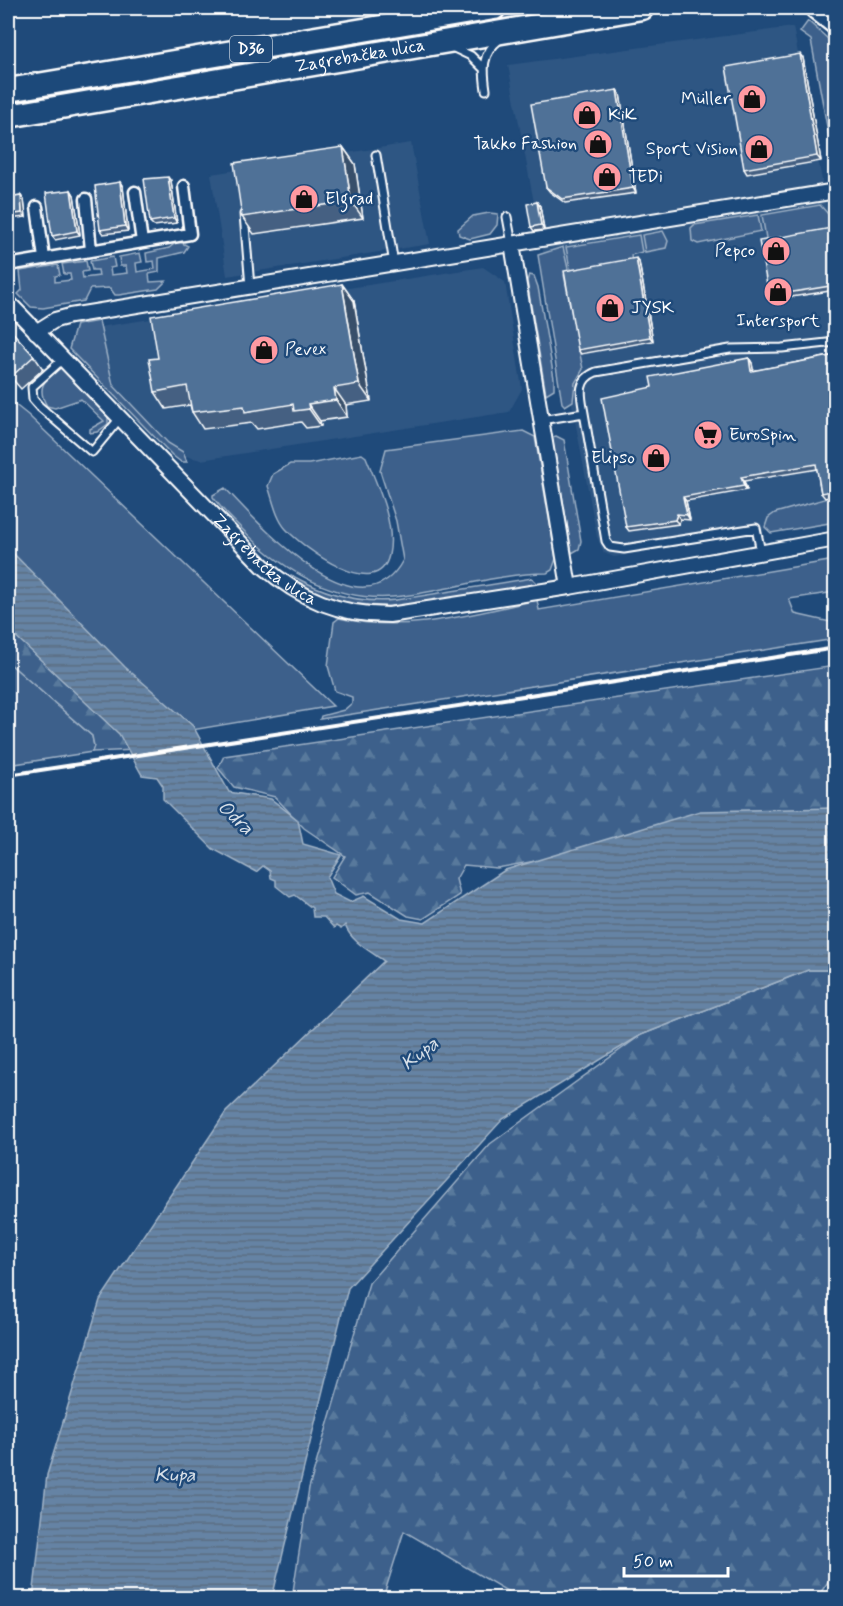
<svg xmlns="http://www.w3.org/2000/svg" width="843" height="1606" font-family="Mynerve,sans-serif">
<defs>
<pattern id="forest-firs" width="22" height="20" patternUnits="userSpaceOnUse" patternTransform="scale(1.5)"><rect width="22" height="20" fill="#3c618b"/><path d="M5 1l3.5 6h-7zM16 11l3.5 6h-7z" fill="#59799c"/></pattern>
<pattern id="water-rules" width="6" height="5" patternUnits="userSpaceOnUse" patternTransform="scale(1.5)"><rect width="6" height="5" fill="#6583a4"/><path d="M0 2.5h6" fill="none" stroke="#5b6d81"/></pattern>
</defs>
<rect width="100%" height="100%" fill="#1f4a7a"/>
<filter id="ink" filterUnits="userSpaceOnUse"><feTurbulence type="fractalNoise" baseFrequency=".0167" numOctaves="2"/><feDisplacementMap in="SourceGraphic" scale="12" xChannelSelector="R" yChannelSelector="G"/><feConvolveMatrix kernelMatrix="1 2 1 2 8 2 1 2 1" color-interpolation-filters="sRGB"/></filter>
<g filter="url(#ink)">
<path fill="#2e5683" d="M793 27 835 249V518L614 557 604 553 597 537 508 65Z
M411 143 430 244 227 276 211 174Z
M483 267 505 282 522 389 509 412 201 460 174 453 73 355 80 330Z"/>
<path fill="#3c618b" stroke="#9eb0c5" stroke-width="1.5" d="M541 8H574L506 23 244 66V60Z
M808 21 828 39 835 59V170L811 40 800 32Z
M820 205 829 215 833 233 767 244 762 215Z
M489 213 498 214 497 225 490 234 470 239 459 235 458 229 473 216Z
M758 215 761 231 698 244 692 241 691 228 694 225Z
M663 231 668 241 666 248 645 252 642 235Z
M639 235 642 252 631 255 632 263 571 274 566 247Z
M178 241 188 246 184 252 159 258V272L149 274 150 282 166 281 158 289 119 295H115L110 288 90 289 84 301 43 308 31 307 18 294 22 290 20 271 58 265 60 275 55 276V282L71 280 70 274H64L62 264 86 261 88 271 82 272 83 278 99 276 98 270H92L90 261 113 257 115 267 110 268 111 275 127 273 126 266H120L119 257 140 253 142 262 136 263 137 272 155 269 154 261 147 262 146 253 169 248Z
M563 247 569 273 564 275 583 369 575 383 573 401 565 406 562 403 538 255Z
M529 275 534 276 538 287 554 378V389L546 394 527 281Z
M99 321 113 385 168 443 183 452 187 462H181L172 455 69 349 76 325Z
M61 366 108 415V424L97 432 90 433V429L104 421 81 399 55 408 47 406C35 386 46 379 61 366Z
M8 399 28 415 333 706 186 731 8 561Z
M523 431 535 437 556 559 552 570 547 573C499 573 450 590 403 596 338 605 284 572 241 528 231 518 221 509 213 497V495L225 488C259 524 361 639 403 560L396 521 380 471 386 449Z
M556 436 564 440 581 541 579 549 572 553 552 437Z
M362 454 366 457C377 485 396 524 389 555 378 604 302 547 286 529 276 518 273 500 268 486L273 474 290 464H309Z
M835 496V522L771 533 765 527 768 518 775 513Z
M835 560V592L789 599 795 614 835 623V639L320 719 321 716 344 710 352 703V697L335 691 328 666 334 622 339 618C406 634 472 614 537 600L539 610Z
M291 575C323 593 359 604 396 600L532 578 537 583 535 585C450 598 366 629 289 578Z
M8 662 92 736 94 746 92 752 8 765Z"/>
<path fill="url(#forest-firs)" stroke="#9eb0c5" stroke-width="1.5" d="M8 628 117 726 135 750 92 752 94 746 92 736 8 662Z
M835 666V807L497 868 464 865 456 879 460 895 423 919 408 916 370 892 356 895 332 877 345 856 304 828 275 797 234 787 218 768 224 756Z
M808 970H835L836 1570 817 1598H519L404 1531 383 1598H292L309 1488 369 1283 490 1144 641 1035Z"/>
<path fill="url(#water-rules)" stroke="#a3b5c8" stroke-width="1.5" d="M8 548 125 667 193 726 229 792 271 799 298 820 303 844 341 855 327 877 334 894 350 902 364 896 401 919 425 923 505 870 700 811 835 808V970H808L641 1035 503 1119 348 1288 272 1598H33L47 1475 100 1300 226 1112 384 961C370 951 351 942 345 925L341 929 336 926 334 928 324 917H313L312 908 295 895 290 897 276 886V880L271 878 270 871 263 866 256 872 213 849 163 799V786L157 777 142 775 119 734 8 629Z"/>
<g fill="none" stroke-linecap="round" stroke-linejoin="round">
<g stroke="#fff" stroke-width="11">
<path id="service" d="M452 47 471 56 482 67
M486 90C483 69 481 54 500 39
M376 155 394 264
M244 214 250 287
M507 217 512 244
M62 360 32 387 33 399 40 407 92 452 120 418
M584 413 606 541 610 547 624 549 756 528 761 552
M541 420 584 413C581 396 576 380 596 372L730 349 782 348 836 342"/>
</g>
<g stroke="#fff" stroke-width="15">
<path id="pedestrian" d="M135 192 142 242
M86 199 91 250
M37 207 44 258
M8 265 190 234 184 186"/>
</g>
<g stroke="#fff" stroke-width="18">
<g id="minor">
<path d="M512 244 569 587"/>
<path id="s1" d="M8 302 263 566C300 599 340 615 389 615L569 587 836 539"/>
<path d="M36 332 55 320 70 316 836 191"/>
</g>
</g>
<g stroke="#fff" stroke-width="27">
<g id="primary">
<path d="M817 8 836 23"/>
<path d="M8 90 494 8"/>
<path id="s2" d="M8 116 642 8"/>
</g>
</g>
<use href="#service" stroke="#1f4a7a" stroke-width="7"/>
<use href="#pedestrian" stroke="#1f4a7a" stroke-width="10"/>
<use href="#minor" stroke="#1f4a7a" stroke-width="14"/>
<use href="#primary" stroke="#1f4a7a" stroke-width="22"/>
<path stroke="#fff" stroke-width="4" d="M8 775 836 648"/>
</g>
<path fill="#456182" stroke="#fff" stroke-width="1.5" d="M803 58 821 161 747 174 744 169Z
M617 90 620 94 636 193 565 203 550 192 546 187Z
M343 147 355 164 363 218 254 234 242 217Z
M171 181 177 223 154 226 150 222Z
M120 182 123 187 128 231 103 234 100 230Z
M71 190 74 195 80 235 55 240 52 236Z
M21 196 24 200 26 217 8 219V198Z
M537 202 540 206 544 230 534 231 531 227Z
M831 228 834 233 836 240V290L772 300 769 296Z
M639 262 653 341 581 354 578 350Z
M342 284 354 301 371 401 346 405 347 417 320 421 321 426 306 428 301 422 257 429 252 423 203 429 192 412 190 405 166 409 155 392 158 358Z
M8 328 34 356 43 369 21 389 8 374Z
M836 355V495L825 498 821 493 817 469 744 481 747 490 686 501 690 520 680 519 679 524 629 531 626 527 652 387 749 358 752 363 753 371Z"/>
<path fill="#384f6a" stroke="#fff" stroke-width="1.5" d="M800 54 803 58 821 161 817 156Z
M617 90 620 94 636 193 633 188Z
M343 147 355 164 363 218 351 201Z
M168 177 171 181 177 223 174 218Z
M120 182 123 187 128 231 125 226Z
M71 190 74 195 80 235 77 231Z
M21 196 24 200 26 217 22 213Z
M537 202 540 206 544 230 541 225Z
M831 228 834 233 836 240V251Z
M636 258 639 262 653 341 650 337Z
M342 284 354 301 371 401 359 384Z
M749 358 752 363 754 375 751 371Z
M334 388 346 405 347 417 336 400Z
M308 404 320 421 321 426 309 409Z
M741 477 744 481 747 490 744 486Z
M683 497 686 501 690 520 687 515Z
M677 514 680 519 679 524 675 520Z"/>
<path fill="#507197" stroke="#fff" stroke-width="1.5" d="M800 54 817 156 744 169 726 67Z
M617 90 633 188 562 199 546 187 531 104Z
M343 147 351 201 242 217 234 163Z
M168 177 174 218 150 222 144 179Z
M120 182 125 226 100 230 95 186Z
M71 190 77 231 52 236 46 193Z
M21 196 22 213 8 215V198Z
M537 202 541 225 531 227 527 204Z
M831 228 836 251V285L769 296 759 241Z
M636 258 650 337 578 350 564 271Z
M342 284 359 384 334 388 336 400 308 404 309 409 294 411 293 404 245 412 244 406 192 412 187 386 155 392 149 359 158 358 151 316Z
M8 327 34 356 12 376 8 372Z
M836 355V490L821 493 816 464 741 477 744 486 683 497 687 515 677 514 675 520 626 527 602 398 652 387 650 377 749 358 751 371Z"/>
</g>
<defs>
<g id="shop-disc" transform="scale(1.5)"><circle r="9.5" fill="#ff9aa2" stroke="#1f4a7a"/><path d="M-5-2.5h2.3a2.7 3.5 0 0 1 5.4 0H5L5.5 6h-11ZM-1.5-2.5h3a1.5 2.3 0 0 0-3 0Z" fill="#111"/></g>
<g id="supermarket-disc" transform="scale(1.5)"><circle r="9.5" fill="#ff9aa2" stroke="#1f4a7a"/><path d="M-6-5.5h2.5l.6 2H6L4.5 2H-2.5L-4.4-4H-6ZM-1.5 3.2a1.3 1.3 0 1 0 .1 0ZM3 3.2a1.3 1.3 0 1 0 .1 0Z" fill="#111"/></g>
</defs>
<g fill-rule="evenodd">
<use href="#shop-disc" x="752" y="99"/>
<use href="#shop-disc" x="587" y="115"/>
<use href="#shop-disc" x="598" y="144"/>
<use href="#shop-disc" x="759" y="149"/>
<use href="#shop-disc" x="607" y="177"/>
<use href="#shop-disc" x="304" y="199"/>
<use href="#shop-disc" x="776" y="251"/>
<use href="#shop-disc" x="778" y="292"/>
<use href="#shop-disc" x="610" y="308"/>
<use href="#shop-disc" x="264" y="350"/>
<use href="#supermarket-disc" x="708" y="435"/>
<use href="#shop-disc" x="656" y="458"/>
</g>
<g text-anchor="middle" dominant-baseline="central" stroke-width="5" stroke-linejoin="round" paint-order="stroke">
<rect fill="#1f4a7a" stroke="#bcc9d7" stroke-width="1.5" x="230" y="36" width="42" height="26" rx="4.5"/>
<g font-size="16" font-weight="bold" fill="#fff">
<text x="251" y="49">D36</text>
</g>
<g font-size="18" fill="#fff" stroke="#1f4a7a">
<text stroke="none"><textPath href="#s2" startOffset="357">Zagrebačka ulica</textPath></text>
<text stroke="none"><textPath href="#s1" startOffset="364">Zagrebačka ulica</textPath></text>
</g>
<g font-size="18" fill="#fff" stroke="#1f4a7a" text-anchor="start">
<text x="731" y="99" text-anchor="end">Müller</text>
<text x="608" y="115">KiK</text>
<text x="577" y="144" text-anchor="end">Takko Fashion</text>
<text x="738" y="149" text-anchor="end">Sport Vision</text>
<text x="628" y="177">TEDi</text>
<text x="325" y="199">Elgrad</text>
<text x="755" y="251" text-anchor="end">Pepco</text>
<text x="631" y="308">JYSK</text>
<text x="778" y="321" text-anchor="middle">Intersport</text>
<text x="285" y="350">Pevex</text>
<text x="729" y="435">EuroSpin</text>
<text x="635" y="458" text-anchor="end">Elipso</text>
</g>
<g font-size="20" font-style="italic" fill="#d8e0e8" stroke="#1f4a7a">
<text transform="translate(235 818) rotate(43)">Odra</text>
<text transform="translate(420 1054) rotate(-37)">Kupa</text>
<text x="175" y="1475">Kupa</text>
</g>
</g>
<rect width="843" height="1606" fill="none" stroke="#1f4a7a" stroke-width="30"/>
<rect x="15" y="15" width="813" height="1576" fill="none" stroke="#fff" stroke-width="2" filter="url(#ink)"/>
<path d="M624 1567v9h104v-9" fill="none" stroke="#ffffff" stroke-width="3"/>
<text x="633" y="1567" font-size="18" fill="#ffffff" stroke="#1f4a7a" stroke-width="4.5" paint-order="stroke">50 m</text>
</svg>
